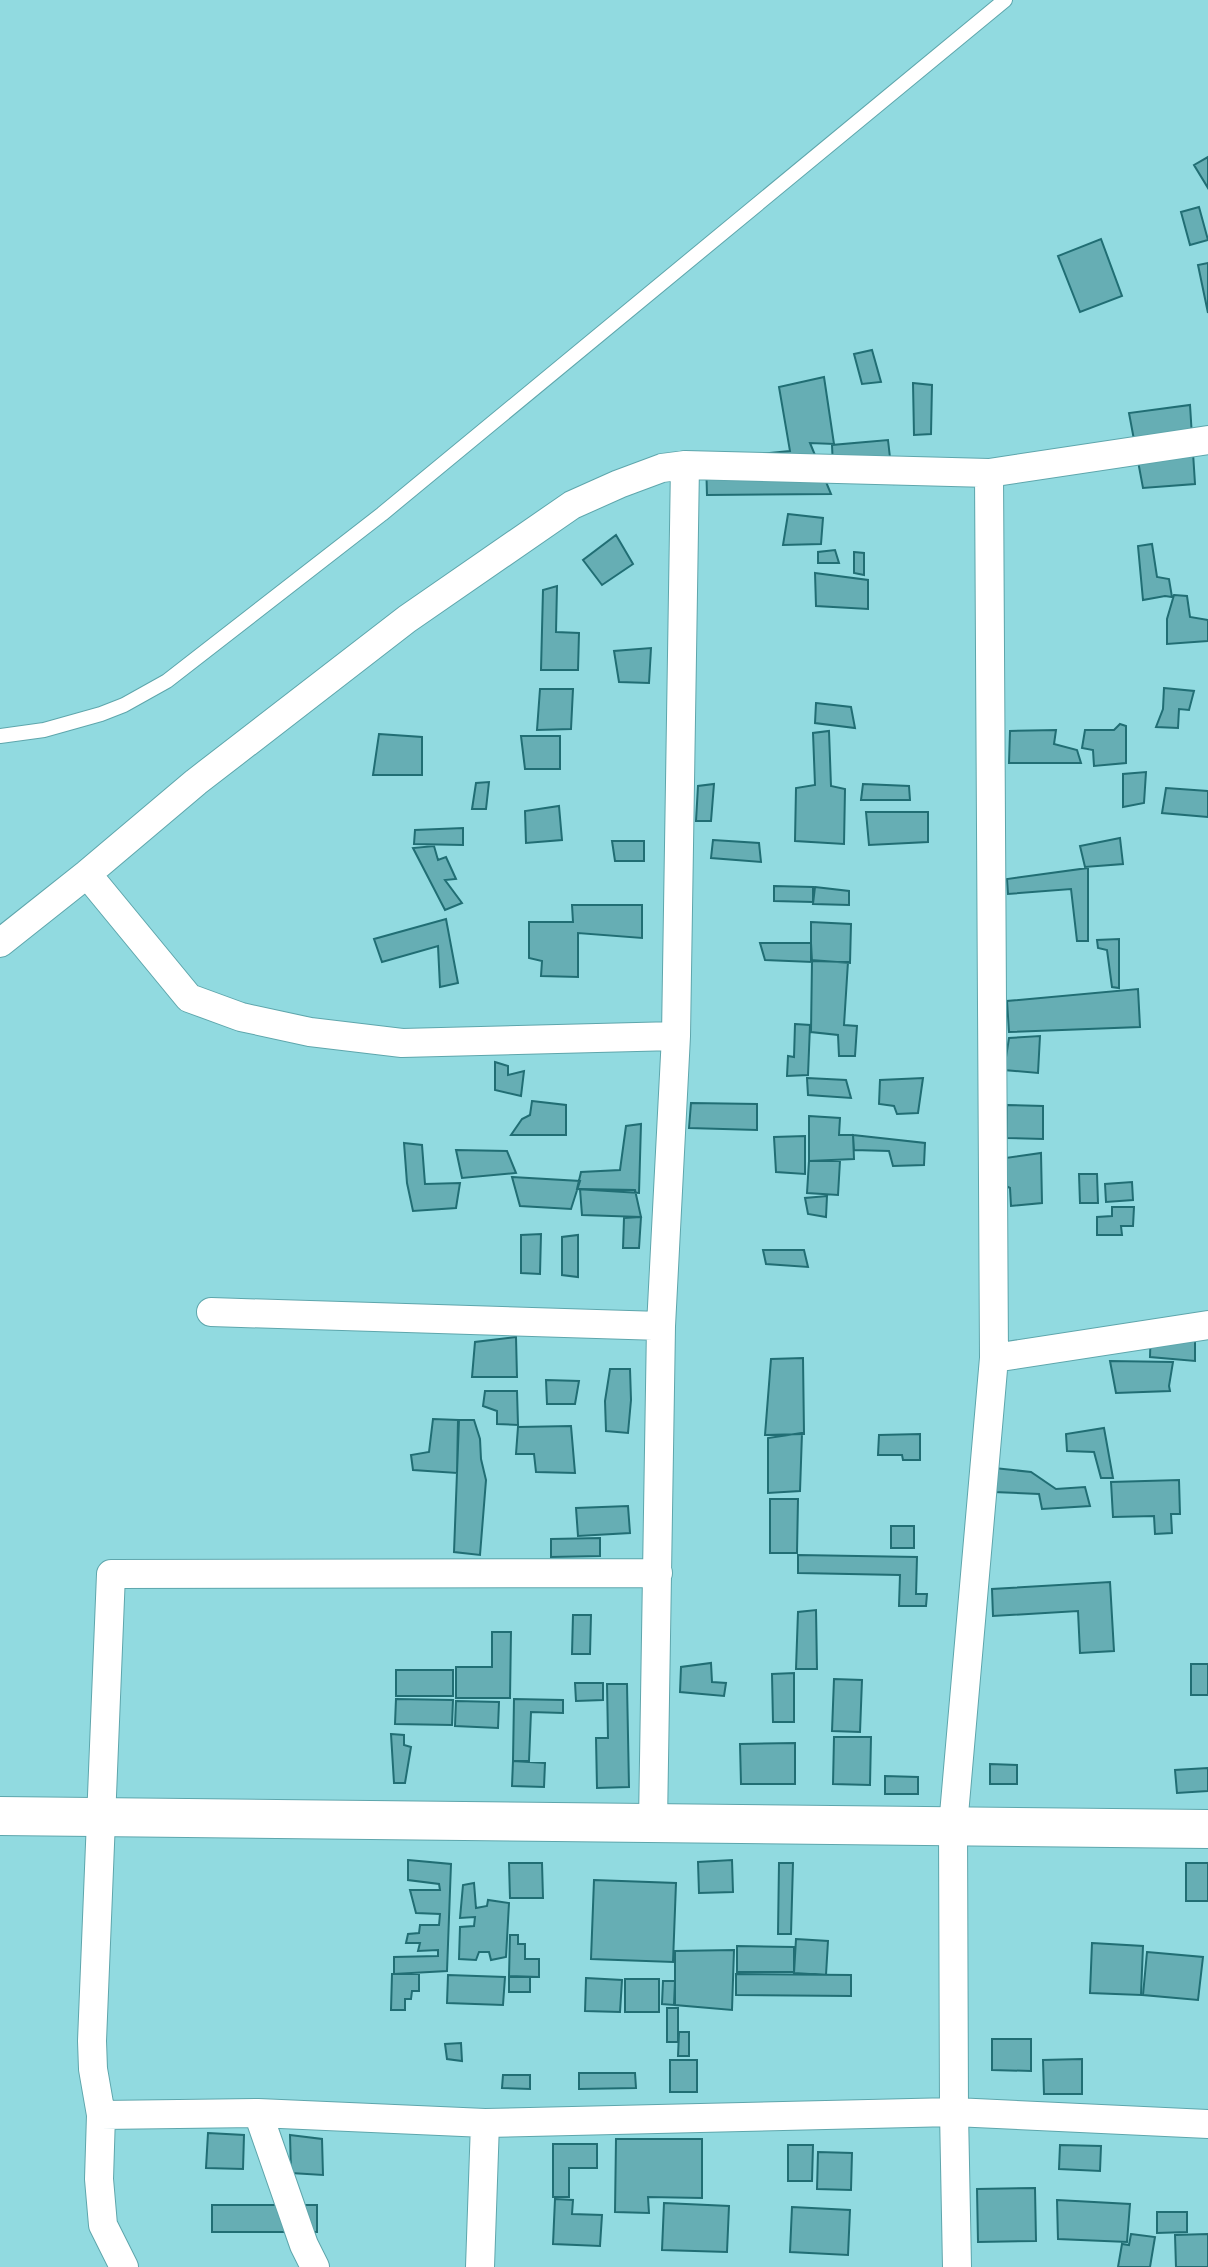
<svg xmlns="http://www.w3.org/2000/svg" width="1208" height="2267" font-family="Helvetica,sans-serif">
<rect width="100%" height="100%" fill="#91dae0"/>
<path fill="#66aeb4" stroke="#216e74" stroke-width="2" d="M1208 157V188L1194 165Z
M1199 207 1208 240 1190 245 1181 212Z
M1101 239 1122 296 1080 312 1058 256Z
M1208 263V313L1198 265Z
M872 350 881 382 862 384 854 354Z
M824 377 834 444 810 443 831 494 707 495 706 459 790 451 779 387Z
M913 383 932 385 931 434 914 435Z
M1190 405 1195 484 1143 488 1129 413Z
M888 440 893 484 833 467 832 445Z
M788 514 823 518 821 544 783 545Z
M616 535 633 564 602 585 583 560Z
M1152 544 1157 577 1169 579 1172 597 1165 596 1143 600 1138 546Z
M835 550 839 563H818V552Z
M854 552 864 553V575L854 573Z
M815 573 868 580V609L816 606Z
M557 586 556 632 579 633 578 670H541L543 590Z
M1174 595 1187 596 1190 617 1208 620V641L1167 644V619Z
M651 648 649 683 619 682 614 651Z
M1164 688 1194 691 1189 710 1179 709 1178 728 1156 727 1163 709Z
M540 689H573L571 729 537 730Z
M816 703 851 707 855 728 815 723Z
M1120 724 1126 726V763L1094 766 1093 750 1082 748 1085 730H1114Z
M1056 730 1054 744 1077 750 1081 763H1009L1010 731Z
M829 731 831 786 845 789 844 844 795 841 796 788 815 785 813 733Z
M379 734 422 737V775H373Z
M521 736H560V769H525Z
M1146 772 1144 803 1123 807V774Z
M489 782 486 809H472L476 783Z
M714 784 711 821H696L698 786Z
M863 784 909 786 910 800H861Z
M1166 788 1208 791V817L1162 813Z
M559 806 562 840 526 843 525 811Z
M866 812H928V842L869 845Z
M463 828V845L414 844 415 830Z
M1120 838 1123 864 1085 867 1080 846Z
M713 840 759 843 761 862 711 858Z
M612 841H644V861H615Z
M434 846 438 860 446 857 456 879 445 880 462 903 445 910 413 848Z
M1088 868V941H1077L1071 889 1008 894 1007 879Z
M774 886 813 887V902L774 901Z
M815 887 849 891V905L813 904Z
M572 905H642V938L578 933V977L541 976 542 961 529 958V922H573Z
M446 919 458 983 440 987 438 946 382 962 374 939Z
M811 922 851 924 850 963 811 960Z
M1119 939V988L1112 987 1107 950 1098 948 1097 940Z
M760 943H811L812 962 765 960Z
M812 961 848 962 844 1025 857 1026 855 1056H839L838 1035 811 1032Z
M1138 989 1140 1027 1009 1032 1007 1001Z
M795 1024 810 1025 808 1075 787 1076 788 1056 794 1057Z
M1040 1036 1038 1073 1004 1070 1009 1038Z
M495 1062 508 1066V1075L524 1071 521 1096 495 1090Z
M807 1078 846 1080 851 1098 808 1095Z
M923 1078 918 1113 897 1114 894 1106 879 1104 880 1080Z
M532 1101 566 1105V1135H511L522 1119 530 1115Z
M691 1103 757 1104V1130L689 1128Z
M1007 1105 1043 1106V1139L1007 1138Z
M809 1116 840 1118 839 1135H853L854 1159 809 1161Z
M641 1124 639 1193 577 1189 581 1172 620 1170 626 1126Z
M853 1135 925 1143 924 1165 893 1166 889 1151 854 1150Z
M805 1136V1174L776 1172 774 1137Z
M404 1143 422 1145 425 1184 460 1183 456 1208 413 1211 407 1183Z
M456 1150 507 1151 516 1173 462 1178Z
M1041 1153 1042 1203 1011 1206 1010 1188 998 1182V1159Z
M809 1161H840L838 1195 807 1193Z
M1079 1174H1097L1098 1203H1080Z
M512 1177 580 1181 571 1209 520 1206Z
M1132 1182 1133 1200 1106 1202 1105 1184Z
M580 1189 635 1190 641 1217 582 1215Z
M827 1196 826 1217 808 1214 805 1198Z
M1112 1207H1134L1133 1226H1121L1122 1235H1097V1217L1112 1216Z
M641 1217 639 1248H623L624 1218Z
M541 1234 540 1274 521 1273V1235Z
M578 1235V1277L562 1275V1237Z
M763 1250H804L808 1267 766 1264Z
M1195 1322V1361L1150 1357 1151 1323Z
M516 1337 517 1377H472L475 1342Z
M803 1358 804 1434 765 1435 771 1359Z
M1110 1361 1173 1362 1169 1386 1170 1391 1116 1393Z
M610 1369H630L631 1400 628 1433 606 1431 605 1401Z
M546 1380 579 1381 575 1404H547Z
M485 1391H517L518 1425 497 1424V1411L483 1406Z
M433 1419 458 1420 457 1473 413 1470 411 1455 429 1452Z
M459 1420H474L480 1439 481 1459 486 1480 480 1555 454 1552Z
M571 1426 575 1473 536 1472 534 1454H516L518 1427Z
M1104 1428 1113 1478H1101L1094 1452 1067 1451 1066 1434Z
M802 1433 800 1491 768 1493V1438Z
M920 1434V1460H903L902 1455H878L879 1435Z
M994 1468 1031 1472 1056 1489 1085 1487 1090 1506 1042 1509 1039 1494 994 1492Z
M1179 1480 1180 1514H1171L1172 1533 1155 1534 1154 1516 1113 1517 1111 1482Z
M770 1499H798L797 1553H770Z
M628 1506 630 1533 578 1536 576 1508Z
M891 1526H914V1548H891Z
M600 1538V1556L551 1557V1539Z
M798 1555 917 1557 916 1594H927L926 1606H899L900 1575 798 1573Z
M1110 1582 1114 1651 1080 1653 1078 1611 993 1616 992 1589Z
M816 1610 817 1669H796L798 1612Z
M573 1615H591L590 1654H572Z
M492 1632H511L510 1698H456V1667H492Z
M711 1663 712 1682 726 1683 724 1696 680 1692 681 1667Z
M1191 1664H1208V1695H1191Z
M396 1670H453V1696H396Z
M794 1673V1722H773L772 1674Z
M834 1679 862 1680 860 1732 832 1731Z
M575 1683H603V1700L576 1701Z
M607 1684H627L629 1787 597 1788 596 1738H608Z
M396 1699 453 1700 452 1725 395 1724Z
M514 1699 563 1700V1713L531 1712 529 1761H513Z
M456 1701 499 1702 498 1728 455 1726Z
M391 1734 404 1735V1745L411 1747 405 1783H394Z
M834 1737H871L870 1785 833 1784Z
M795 1743V1784H741L740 1744Z
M513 1761 545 1763 544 1787 512 1786Z
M990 1764 1017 1765V1784H990Z
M1208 1768V1791L1177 1793 1175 1770Z
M885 1776 918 1777V1794H885Z
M408 1860 451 1864 447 1971 394 1974V1957L438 1956V1950L418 1951 420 1943H406L408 1934 419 1933 420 1925H439L440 1914 416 1913 410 1890H440L439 1884 408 1880Z
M732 1860 733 1892 699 1893 698 1862Z
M509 1863H542L543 1898H510Z
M779 1863H793L791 1934H778Z
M1186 1863H1208V1901H1186Z
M594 1880 676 1883 673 1962 591 1959Z
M474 1883 476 1908 487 1906 488 1900 509 1903 506 1957 491 1960 489 1952H479L476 1960 459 1959 460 1927 474 1926 475 1917 460 1918 463 1885Z
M510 1935H518V1944H525V1959H539V1977L509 1976Z
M796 1939 828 1941 826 1975 794 1973Z
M1092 1943 1143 1946 1141 1995 1090 1993Z
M737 1946 794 1947V1972H737Z
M734 1950 732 2010 675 2005V1951Z
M1147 1952 1203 1957 1198 2000 1143 1995Z
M392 1974H419V1991H412L411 1999H405V2010H391Z
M736 1974 851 1975V1996L736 1995Z
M448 1975 505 1977 503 2005 447 2003Z
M509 1977H530V1992H509Z
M586 1978 622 1980 620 2012 585 2011Z
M625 1979H659V2012H625Z
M663 1981H675L674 2005 662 2004Z
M667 2008H678V2042H667Z
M679 2032H689V2056H678Z
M992 2039H1031V2071L992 2070Z
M461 2043 462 2061 447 2059 445 2044Z
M1082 2059V2094H1044L1043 2060Z
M670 2060H697V2092H670Z
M579 2073H635L636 2088 579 2089Z
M503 2075H530V2089L502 2088Z
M208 2133 244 2135 243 2169 206 2168Z
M290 2135 322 2139 323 2175 291 2173Z
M616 2139H702V2198L648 2197 649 2213 615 2212Z
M553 2144H597V2168H569V2197H553Z
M788 2145H813L812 2181H788Z
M1060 2145 1101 2146 1100 2171 1059 2169Z
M818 2152 852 2153 851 2190 817 2189Z
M1035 2188 1036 2241 978 2242 977 2189Z
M555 2199 573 2200 572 2214 602 2215 600 2246 553 2244Z
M1057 2200 1130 2204 1127 2242 1058 2239Z
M664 2203 729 2206 727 2252 662 2250Z
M212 2205H317V2232H212Z
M792 2207 850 2210 848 2255 790 2252Z
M1157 2212H1187V2232L1157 2233Z
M1131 2234 1155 2237 1150 2267H1118L1122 2244 1129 2245Z
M1208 2234V2267H1176L1175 2235Z"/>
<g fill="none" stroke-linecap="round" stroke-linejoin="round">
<g stroke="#5ea6ac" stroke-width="16">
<path id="lane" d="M0 736 44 730 101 714 124 705 167 681 382 514 1005 0"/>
</g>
<g stroke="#5ea6ac" stroke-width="30">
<path id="street" d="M989 473 994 1358 953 1826 954 2112 1208 2124
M87 874 189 998 241 1017 310 1032 402 1043 676 1036
M0 943 87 874 196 782 407 619 572 505 619 484 662 468 685 465 989 473 1208 440
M211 1312 661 1326
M994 1358 1208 1325
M658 1573 111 1574 92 2041 93 2069 101 2115 258 2113 485 2123 954 2112 957 2267
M653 1823 661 1326 676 1036 685 465
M258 2113 304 2245 315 2267
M101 2115 99 2179 103 2225 124 2267
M480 2267 485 2123"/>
</g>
<g stroke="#5ea6ac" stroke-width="40">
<path id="secondary" d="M0 1816 1208 1829"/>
</g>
<use href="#lane" stroke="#fff" stroke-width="14"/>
<use href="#street" stroke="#fff" stroke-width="28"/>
<use href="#secondary" stroke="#fff" stroke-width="38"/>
</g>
</svg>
